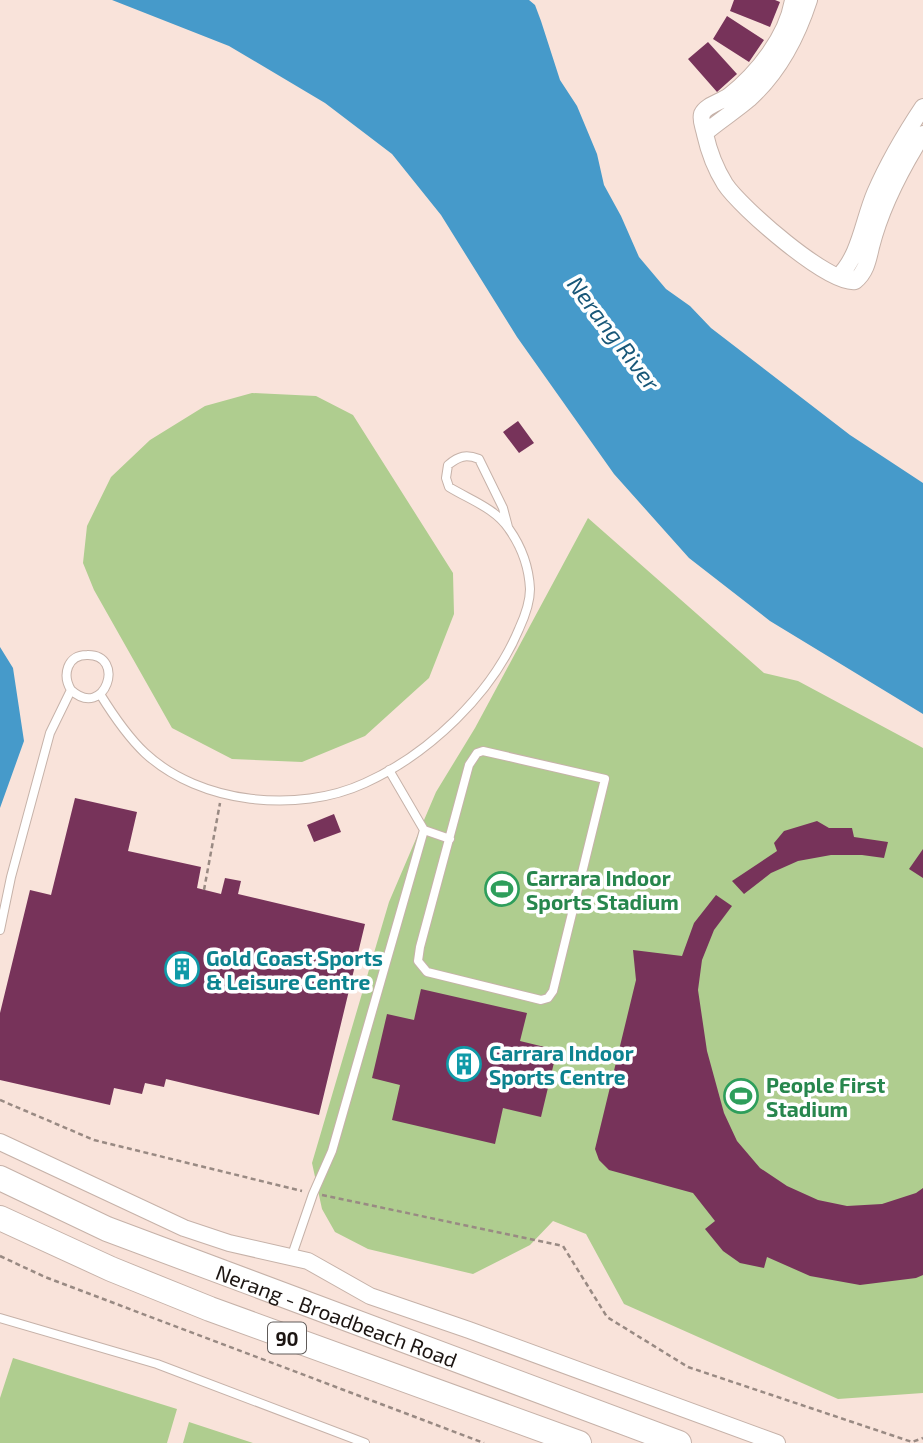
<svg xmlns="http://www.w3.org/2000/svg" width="923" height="1443" font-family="'Exo 2',sans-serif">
<rect width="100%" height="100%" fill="#f9e3da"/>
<path fill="#afcd8f" d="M252 393 316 396 353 415 453 573 454 614 429 678 365 736 302 762 232 759 172 728 94 590 83 563 87 526 111 477 150 440 205 406Z
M588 518 764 673 798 681 923 748V1393L838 1399 624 1304 586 1234 553 1221 530 1245 473 1274 368 1249 335 1232 322 1209 312 1163 389 902 436 792 475 728Z
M13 1358 177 1409 167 1443H0V1398Z
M189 1422 253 1443H183Z"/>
<path fill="#469aca" d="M112 0H529L535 5 541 21 560 80 577 106 597 154 604 185 621 216 639 257 666 289 690 306 711 328 850 435 923 483V714L770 621 689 558 614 474 517 337 441 215 392 154 325 103 229 46Z
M0 647 13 668 24 741 0 808Z"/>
<path fill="#77335a" d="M734 0H775L780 2 770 27 730 11Z
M727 16 764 40 749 62 713 39Z
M708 42 737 74 717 92 688 59Z
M518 421 534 443 519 453 503 432Z
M75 798 137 812 128 851 201 867 197 888 221 894 225 878 241 881 238 894 365 924 319 1115 166 1079 164 1087 145 1083 142 1094 114 1088 110 1105 0 1080V1013L30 890 51 895Z
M334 814 341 832 314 842 307 825Z
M817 821 829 828H852L854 837 888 842 884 858 862 855H831L798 861 771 873 744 894 732 881 777 851 774 843 784 831Z
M923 849V878L909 869Z
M716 895 732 906 714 930 702 960 698 990 707 1051 724 1113 737 1141 760 1168 787 1186 818 1200 847 1206 882 1204 916 1193 923 1188V1275L916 1278 860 1285 810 1276 767 1257 764 1268 740 1263 723 1251 705 1229 715 1221 693 1193 609 1170 599 1160 595 1149 636 980 633 950 682 956 694 923Z
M421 989 527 1013 520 1041 557 1050 541 1117 503 1108 495 1144 392 1120 400 1085 372 1078 387 1014 414 1020Z"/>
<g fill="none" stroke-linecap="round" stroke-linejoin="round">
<g stroke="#c6b2a9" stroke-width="10">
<path id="lane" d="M100 694C113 715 127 736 145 753 200 804 298 814 365 783 429 754 492 694 519 629 525 616 530 603 530 589 529 568 521 546 509 529 495 508 470 500 449 487L446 478 448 465C459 456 466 454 479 459L503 508 508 527
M483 751 605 779 553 991 548 998 541 1000 427 972 418 961 420 947 469 765 477 753Z
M424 830 450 839
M0 930 11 877 50 733 71 690C62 675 67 655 87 655 127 654 105 721 71 690
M291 1258 313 1194 332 1151 424 830 389 770
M0 1318 157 1364 365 1443"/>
</g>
<g stroke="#c6b2a9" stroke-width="18">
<path id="street" d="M793 0C787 37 757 74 729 96 721 102 706 105 702 114 700 120 704 128 705 134 709 152 715 168 725 184 740 207 829 285 855 281 866 272 868 260 871 247 881 207 901 169 923 134
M705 133C719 121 735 111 749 99 779 72 797 37 809 0
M838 277C860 256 863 221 875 193 888 163 905 134 923 107
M0 1142 184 1228 229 1243 308 1261 370 1296 469 1330 777 1443"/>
</g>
<g stroke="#c6b2a9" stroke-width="26">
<g id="primary">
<path id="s1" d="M0 1178 107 1229 679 1443"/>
<path d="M0 1218 111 1269 210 1309 579 1443"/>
</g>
</g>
<path stroke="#998a83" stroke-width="2.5" stroke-dasharray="5 3.5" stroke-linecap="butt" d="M204 890 220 803
M0 1100 94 1140 302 1191
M322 1195 563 1246 607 1317 688 1367 912 1442 923 1438
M0 1256 45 1277 484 1443"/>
<use href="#lane" stroke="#fff" stroke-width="8"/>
<use href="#street" stroke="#fff" stroke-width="16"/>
<use href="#primary" stroke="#fff" stroke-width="24"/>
</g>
<defs>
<g id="stadium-ring" transform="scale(1.75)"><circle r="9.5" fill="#fff" stroke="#2e9e5b" stroke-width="1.5"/><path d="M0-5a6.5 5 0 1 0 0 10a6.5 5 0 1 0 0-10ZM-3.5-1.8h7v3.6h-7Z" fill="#2e9e5b"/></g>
<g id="building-ring" transform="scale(1.75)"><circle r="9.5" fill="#fff" stroke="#0f9aa8" stroke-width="1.5"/><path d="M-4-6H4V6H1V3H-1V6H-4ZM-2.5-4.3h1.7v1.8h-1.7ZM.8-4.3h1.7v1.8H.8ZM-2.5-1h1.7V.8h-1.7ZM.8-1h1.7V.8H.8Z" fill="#0f9aa8"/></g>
</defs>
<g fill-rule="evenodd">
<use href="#stadium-ring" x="502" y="889"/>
<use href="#building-ring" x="182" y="969"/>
<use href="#building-ring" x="464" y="1064"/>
<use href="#stadium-ring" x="741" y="1096"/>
</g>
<g text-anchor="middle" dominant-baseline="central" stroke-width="7" stroke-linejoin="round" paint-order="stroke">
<rect fill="#fff" stroke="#605b59" stroke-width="2" x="268" y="1322.5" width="38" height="31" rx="5"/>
<g font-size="19" font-weight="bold" fill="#1c1512">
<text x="287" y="1338">90</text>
</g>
<g font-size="21" font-weight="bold" fill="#27864d" stroke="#fff" text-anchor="start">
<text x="526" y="877">Carrara Indoor<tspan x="526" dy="24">Sports Stadium</tspan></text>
<text x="766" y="1084">People First<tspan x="766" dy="24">Stadium</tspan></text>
</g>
<g font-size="21" font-weight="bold" fill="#0d838f" stroke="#fff" text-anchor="start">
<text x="206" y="957">Gold Coast Sports<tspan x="206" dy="24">&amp; Leisure Centre</tspan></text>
<text x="489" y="1052">Carrara Indoor<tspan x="489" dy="24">Sports Centre</tspan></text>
</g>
<g font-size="21" fill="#1c1512" stroke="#fff">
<text stroke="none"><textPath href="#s1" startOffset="364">Nerang - Broadbeach Road</textPath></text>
</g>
<g font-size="23" font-style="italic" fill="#185778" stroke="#fff">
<text transform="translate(614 333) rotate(53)">Nerang River</text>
</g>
</g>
</svg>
